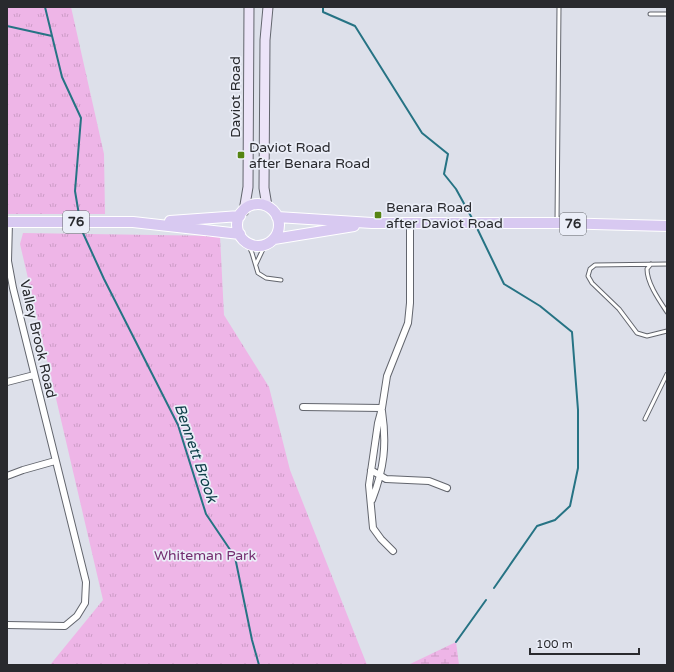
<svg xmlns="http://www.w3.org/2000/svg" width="674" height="672" font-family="'Varela Round',sans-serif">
<defs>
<pattern id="wetland-marsh" width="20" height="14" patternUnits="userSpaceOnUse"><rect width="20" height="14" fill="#eeb5e7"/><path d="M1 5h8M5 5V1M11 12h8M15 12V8" fill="none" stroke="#cc9cc6"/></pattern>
<pattern id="park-tufts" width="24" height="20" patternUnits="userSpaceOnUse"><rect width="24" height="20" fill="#eeb5e7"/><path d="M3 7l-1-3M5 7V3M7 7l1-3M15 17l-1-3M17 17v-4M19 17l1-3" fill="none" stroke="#cc9cc6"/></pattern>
</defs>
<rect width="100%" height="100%" fill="#dde0ea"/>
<path fill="url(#wetland-marsh)" d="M456 642 459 665H408Z"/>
<path fill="url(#park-tufts)" d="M7 7H71L104 154 105 214H7Z
M23 233 220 236 224 315 269 387 290 470 367 665H50L103 600 20 244Z"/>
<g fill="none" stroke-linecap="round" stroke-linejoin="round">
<path stroke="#267384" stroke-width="2" d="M45 7 62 77 81 118 75 191 79 215
M323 7V12L355 26 422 133 448 154 444 174 456 189 473 220
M7 26 52 36
M476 226 504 284 540 306 572 332 578 410V468L570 506 555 520 537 526 494 588
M83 233 104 279 178 425 206 514 235 557 252 640 259 665
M456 642 486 600"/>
<g stroke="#62656d" stroke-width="5">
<path id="lane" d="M650 14H667
M557 222 559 7
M247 242 252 253 258 273 266 278 281 280
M256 264 265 245
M651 264 647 269C647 283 659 300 667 312
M667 264 595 265 590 269 588 276 592 283 619 309 637 333 647 336 667 331
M645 419 667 374"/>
</g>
<g stroke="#62656d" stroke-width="8">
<path id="street" d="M7 382 34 375
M303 407 382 408
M371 470 386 479 429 481 447 488
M7 476 23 470 55 461
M372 500C384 469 387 445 382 411
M393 551 381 539 373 528 369 485 378 423 382 408 387 376 408 323 410 303V223
M7 625 65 626 77 616 85 603 86 582 13 288 8 261 9 222"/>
</g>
<g stroke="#62656d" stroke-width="11">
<path id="secondary" d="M267 206 264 188 265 40 268 7
M244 211 248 187 249 7"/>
</g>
<g stroke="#fff" stroke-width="12">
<path id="primary" d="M237 225a21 21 0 1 1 42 0a21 21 0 1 1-42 0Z
M277 217 372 223H557L667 226
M170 221 240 216
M7 222H133L240 234
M274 239 354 226"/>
</g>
<use href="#lane" stroke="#fff" stroke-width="3"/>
<use href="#street" stroke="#fff" stroke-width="6"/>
<use href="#secondary" stroke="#ece4f8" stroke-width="9"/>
<use href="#primary" stroke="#d8c9f1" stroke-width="10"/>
</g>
<g fill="#568413" stroke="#ebeef8" stroke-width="1.5">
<rect x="237" y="151" width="8" height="8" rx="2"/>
<rect x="374" y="211" width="8" height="8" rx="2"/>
</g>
<g text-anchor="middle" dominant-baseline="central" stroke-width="3.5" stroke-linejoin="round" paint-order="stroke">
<g fill="#ebeef8" stroke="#63656b" stroke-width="1">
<rect x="63" y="211" width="26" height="22" rx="3"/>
<rect x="560" y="213" width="26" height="22" rx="3"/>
</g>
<g font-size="13" font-weight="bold" fill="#292a2e">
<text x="76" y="222">76</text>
<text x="573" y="224">76</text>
</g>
<g font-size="14" fill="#292a2e" stroke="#ebeef8">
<text transform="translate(235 97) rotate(-90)">Daviot Road</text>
<text transform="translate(38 339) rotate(77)">Valley Brook Road</text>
</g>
<g font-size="14" fill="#292a2e" stroke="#ebeef8" text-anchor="start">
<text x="249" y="147">Daviot Road<tspan x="249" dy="16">after Benara Road</tspan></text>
<text x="386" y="207">Benara Road<tspan x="386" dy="16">after Daviot Road</tspan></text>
</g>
<g font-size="14" fill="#742e70" stroke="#ebeef8">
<text x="205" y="555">Whiteman Park</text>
</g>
<g font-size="15" font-style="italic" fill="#0e3d48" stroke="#ebeef8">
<text transform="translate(196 453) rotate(71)">Bennett Brook</text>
</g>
</g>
<rect width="674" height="672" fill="none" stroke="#292a2e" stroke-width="16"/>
<path d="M530 648v6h109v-6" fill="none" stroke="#292a2e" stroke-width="2"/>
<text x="536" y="648" font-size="12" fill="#292a2e" stroke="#ebeef8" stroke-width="3" paint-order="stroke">100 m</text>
</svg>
